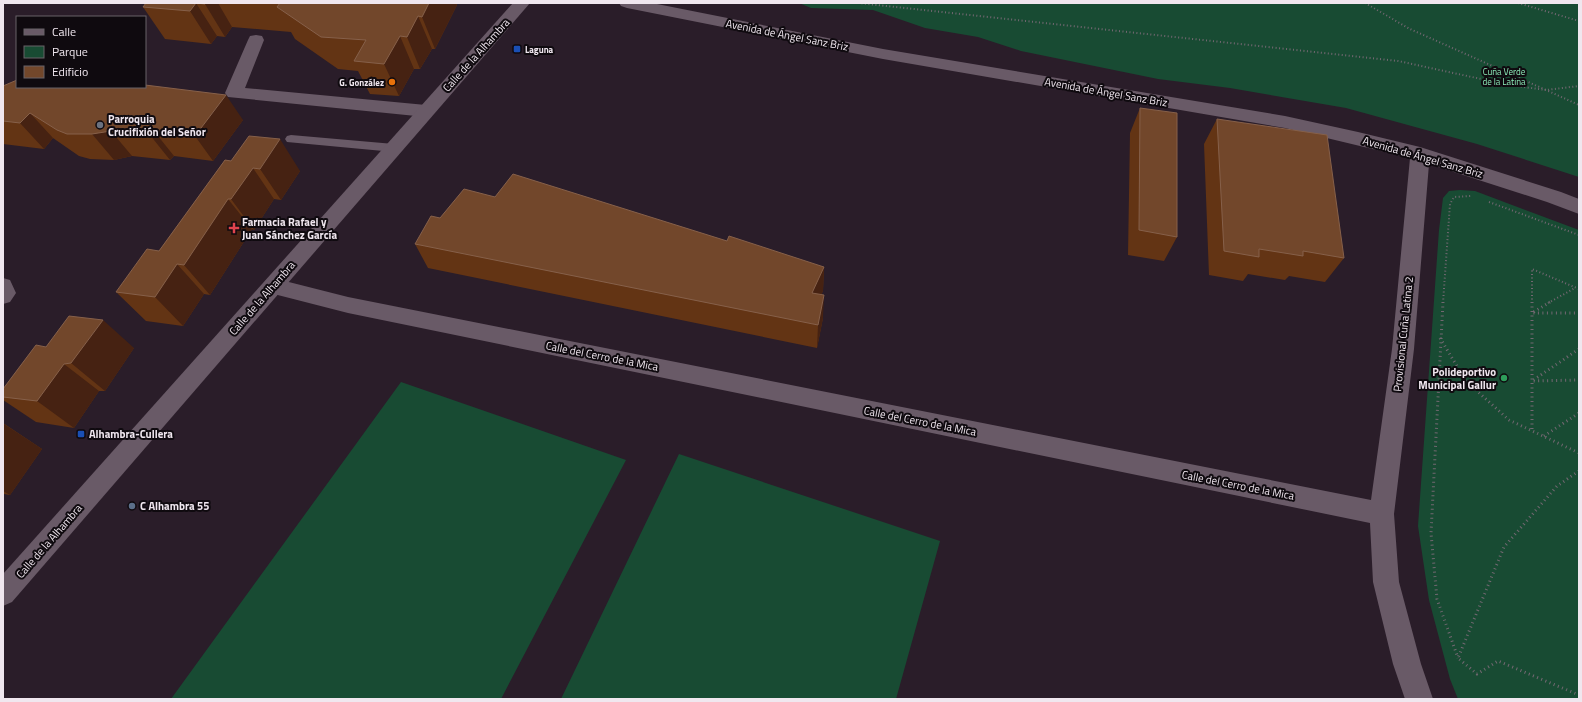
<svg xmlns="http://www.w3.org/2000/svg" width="1582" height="702" font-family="'Titillium Web',sans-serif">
<rect width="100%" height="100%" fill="#2a1d29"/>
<path fill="#184b33" d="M799 3H1579V177L1477 144 1346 108 1230 88 1158 79 1021 51 978 37 925 28 873 10 811 8Z
M1460 190 1475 191 1579 230V699H1458L1450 679 1429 600 1418 526 1439 230 1443 198 1449 191Z
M401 382 626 460 501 699H171Z
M679 454 940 541 896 699H561Z"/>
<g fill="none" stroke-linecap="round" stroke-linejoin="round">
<path stroke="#736872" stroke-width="2" stroke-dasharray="1 2.5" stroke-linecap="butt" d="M858 3 1398 61 1509 85 1546 90 1579 105
M1365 3 1410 29 1546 90 1579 86
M1518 3 1579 21
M1489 202 1579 235
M1443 303 1450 204 1454 197 1471 196
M1532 303V269L1579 289
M1548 303 1575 288"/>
<path stroke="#736872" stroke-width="3" stroke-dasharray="1 3.5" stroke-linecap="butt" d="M1443 302 1431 533 1437 599 1458 658
M1532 302V430
M1550 302 1532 313H1579
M1440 338 1466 381 1509 420 1579 453
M1579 349 1532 381 1579 380
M1544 436 1579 413
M1579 471 1557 486 1504 547 1458 658 1477 674 1498 661 1579 695"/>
<path fill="#695a67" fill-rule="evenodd" d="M291 135 394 144 398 145 400 148 398 151 394 152 287 142 285 139 287 136Z"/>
<path fill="#695a67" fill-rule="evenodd" d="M619 3H652L883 49 1285 116 1358 132 1420 147 1561 192 1579 199V214L1547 202 1429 164 1414 349 1394 514 1399 582 1421 664 1433 699H1405L1393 664 1373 582 1370 523 348 313 266 292 263 286 266 280 273 278 348 297 1371 500 1392 349 1410 158 1285 128 883 59 627 8 621 6Z
M256 35 262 36 264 40 245 88 426 105 432 107 435 111 432 115 426 117 228 97 225 93 248 40 250 36Z
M3 278 10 280 16 293 10 302 3 304Z"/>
<path fill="#695a67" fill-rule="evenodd" d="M513 3H530L12 602 3 606V574Z"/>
</g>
<path fill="#633414" d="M146 3H456L457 5 435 49H432L420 69H414L399 96 370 94 358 71 338 69 295 39 291 32 232 27 225 37 217 36 211 44 165 39 143 7Z
M3 86 243 120 213 161 174 156 170 160 132 156 114 160 90 159 79 156 53 138 44 149 3 144Z
M1140 108 1177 237 1164 261 1128 255 1130 133Z
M1217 119 1344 258 1325 282 1289 276 1285 280 1248 274 1243 281 1209 275 1204 144Z
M225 160 300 171 281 200 274 199 254 230 252 229 210 295 204 294 183 326 146 321 116 292 159 251Z
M495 197 727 241 824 267 823 291 821 295 823 318 817 348 428 268 415 244 440 218Z
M46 347 134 348 105 391H99L74 428 36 422 3 400V389Z
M3 423 42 449 10 495 4 494 3 495Z"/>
<path fill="#462212" d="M196 3 217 36 211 44 190 11Z
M206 3H218L232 27 225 37 205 4Z
M429 3H456L457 5 435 49 422 17Z
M418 16 432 49 420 69 407 37Z
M400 36 414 69 399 96 384 64Z
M226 95 243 120 213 161 195 136Z
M30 113 53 138 44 149 20 123Z
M111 131 132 156 114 160 92 134Z
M154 131 174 156 170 160 150 135Z
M280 139 300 171 281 200 260 169Z
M253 168 274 199 254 230 231 199Z
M228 199 252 229 210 295 184 265Z
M177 264 204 294 183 326 155 297Z
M824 267 823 291 811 316 812 293Z
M824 295 823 318 817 348 818 325Z
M103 320 134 348 105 391 71 363Z
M64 364 99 391 74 428 37 401Z
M4 424 42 449 10 495 3 491V425Z"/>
<path fill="#72472b" stroke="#86604a" d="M146 3H206L205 4 196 3 190 11 143 7Z
M280 3H429L422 17 418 16 407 37 400 36 384 64 354 61 366 40 321 37 277 7Z
M17 80V87H145V85L226 95 195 136 154 131 150 135 111 131 92 134H67L57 130 30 113 20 123 3 121V86Z
M1140 108 1177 113V237L1139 230Z
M1217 119 1327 135 1344 258 1303 251V256L1259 249V257L1224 251Z
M249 136 280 139 260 169 253 168 231 199H228L184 265 177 264 155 297 116 292 147 249 159 251 225 160 231 161Z
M513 174 727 241 729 236 824 267 812 293 824 295 818 325 415 244 431 216 440 218 464 189 495 197Z
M69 316 103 320 71 363 64 364 37 401 3 397V389L36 345 46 347Z"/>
<g fill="#1a4fb4" stroke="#0f0a0f" stroke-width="1.5">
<rect x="513" y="45" width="8" height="8" rx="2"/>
<rect x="77" y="430" width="8" height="8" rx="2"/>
</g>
<circle fill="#e8710a" stroke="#0f0a0f" stroke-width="1.5" cx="392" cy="82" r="4"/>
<circle fill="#6b7280" stroke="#0f0a0f" stroke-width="1.5" cx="100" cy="125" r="4"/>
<path fill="#e0444e" stroke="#0f0a0f" stroke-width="1.5" d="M232 222h4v4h4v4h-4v4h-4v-4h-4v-4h4z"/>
<circle fill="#2e9e5b" stroke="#0f0a0f" stroke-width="1.5" cx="1504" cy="378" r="4"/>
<circle fill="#5c6f8a" stroke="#0f0a0f" stroke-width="1.5" cx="132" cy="506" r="4"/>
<g text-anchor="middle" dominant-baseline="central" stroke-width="4" stroke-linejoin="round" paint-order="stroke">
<g font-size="9" font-weight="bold" fill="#f0e7ef" stroke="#0f0a0f" text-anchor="start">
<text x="525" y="49">Laguna</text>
<text x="384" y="82" text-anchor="end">G. González</text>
</g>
<g font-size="9" fill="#8decb9" stroke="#0f0a0f">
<text x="1504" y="71">Cuña Verde<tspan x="1504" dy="10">de la Latina</tspan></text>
</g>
<g font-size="11" fill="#f0e7ef" stroke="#0f0a0f">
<text transform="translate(787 35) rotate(11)">Avenida de Ángel Sanz Briz</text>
<text transform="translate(476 55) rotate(-48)">Calle de la Alhambra</text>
<text transform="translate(1106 92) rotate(10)">Avenida de Ángel Sanz Briz</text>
<text transform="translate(1423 157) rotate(16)">Avenida de Ángel Sanz Briz</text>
<text transform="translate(262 298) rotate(-49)">Calle de la Alhambra</text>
<text transform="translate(1403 334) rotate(-84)">Provisional Cuña Latina 2</text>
<text transform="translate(602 356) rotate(11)">Calle del Cerro de la Mica</text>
<text transform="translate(920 421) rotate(11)">Calle del Cerro de la Mica</text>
<text transform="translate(1238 485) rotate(11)">Calle del Cerro de la Mica</text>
<text transform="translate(49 541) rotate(-49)">Calle de la Alhambra</text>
</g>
<g font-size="11" font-weight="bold" fill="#f0e7ef" stroke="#0f0a0f" text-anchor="start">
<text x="108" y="119">Parroquia<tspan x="108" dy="13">Crucifixión del Señor</tspan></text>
<text x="242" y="222">Farmacia Rafael y<tspan x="242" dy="13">Juan Sánchez García</tspan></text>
<text x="1496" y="372" text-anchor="end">Polideportivo<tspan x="1496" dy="13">Municipal Gallur</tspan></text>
<text x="89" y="434">Alhambra-Cullera</text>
<text x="140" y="506">C Alhambra 55</text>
</g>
</g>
<rect width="1582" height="702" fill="none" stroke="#f0e7ef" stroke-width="8"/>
<rect x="16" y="16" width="130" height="72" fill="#0f0a0f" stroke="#696269"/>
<rect x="24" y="29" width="20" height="6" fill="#695a67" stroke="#696269"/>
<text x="52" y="36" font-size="12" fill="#f0e7ef">Calle</text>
<rect x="24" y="46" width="20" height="12" fill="#184b33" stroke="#696269"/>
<text x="52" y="56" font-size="12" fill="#f0e7ef">Parque</text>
<rect x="24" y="66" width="20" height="12" fill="#72472b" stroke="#696269"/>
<text x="52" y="76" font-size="12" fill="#f0e7ef">Edificio</text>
</svg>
